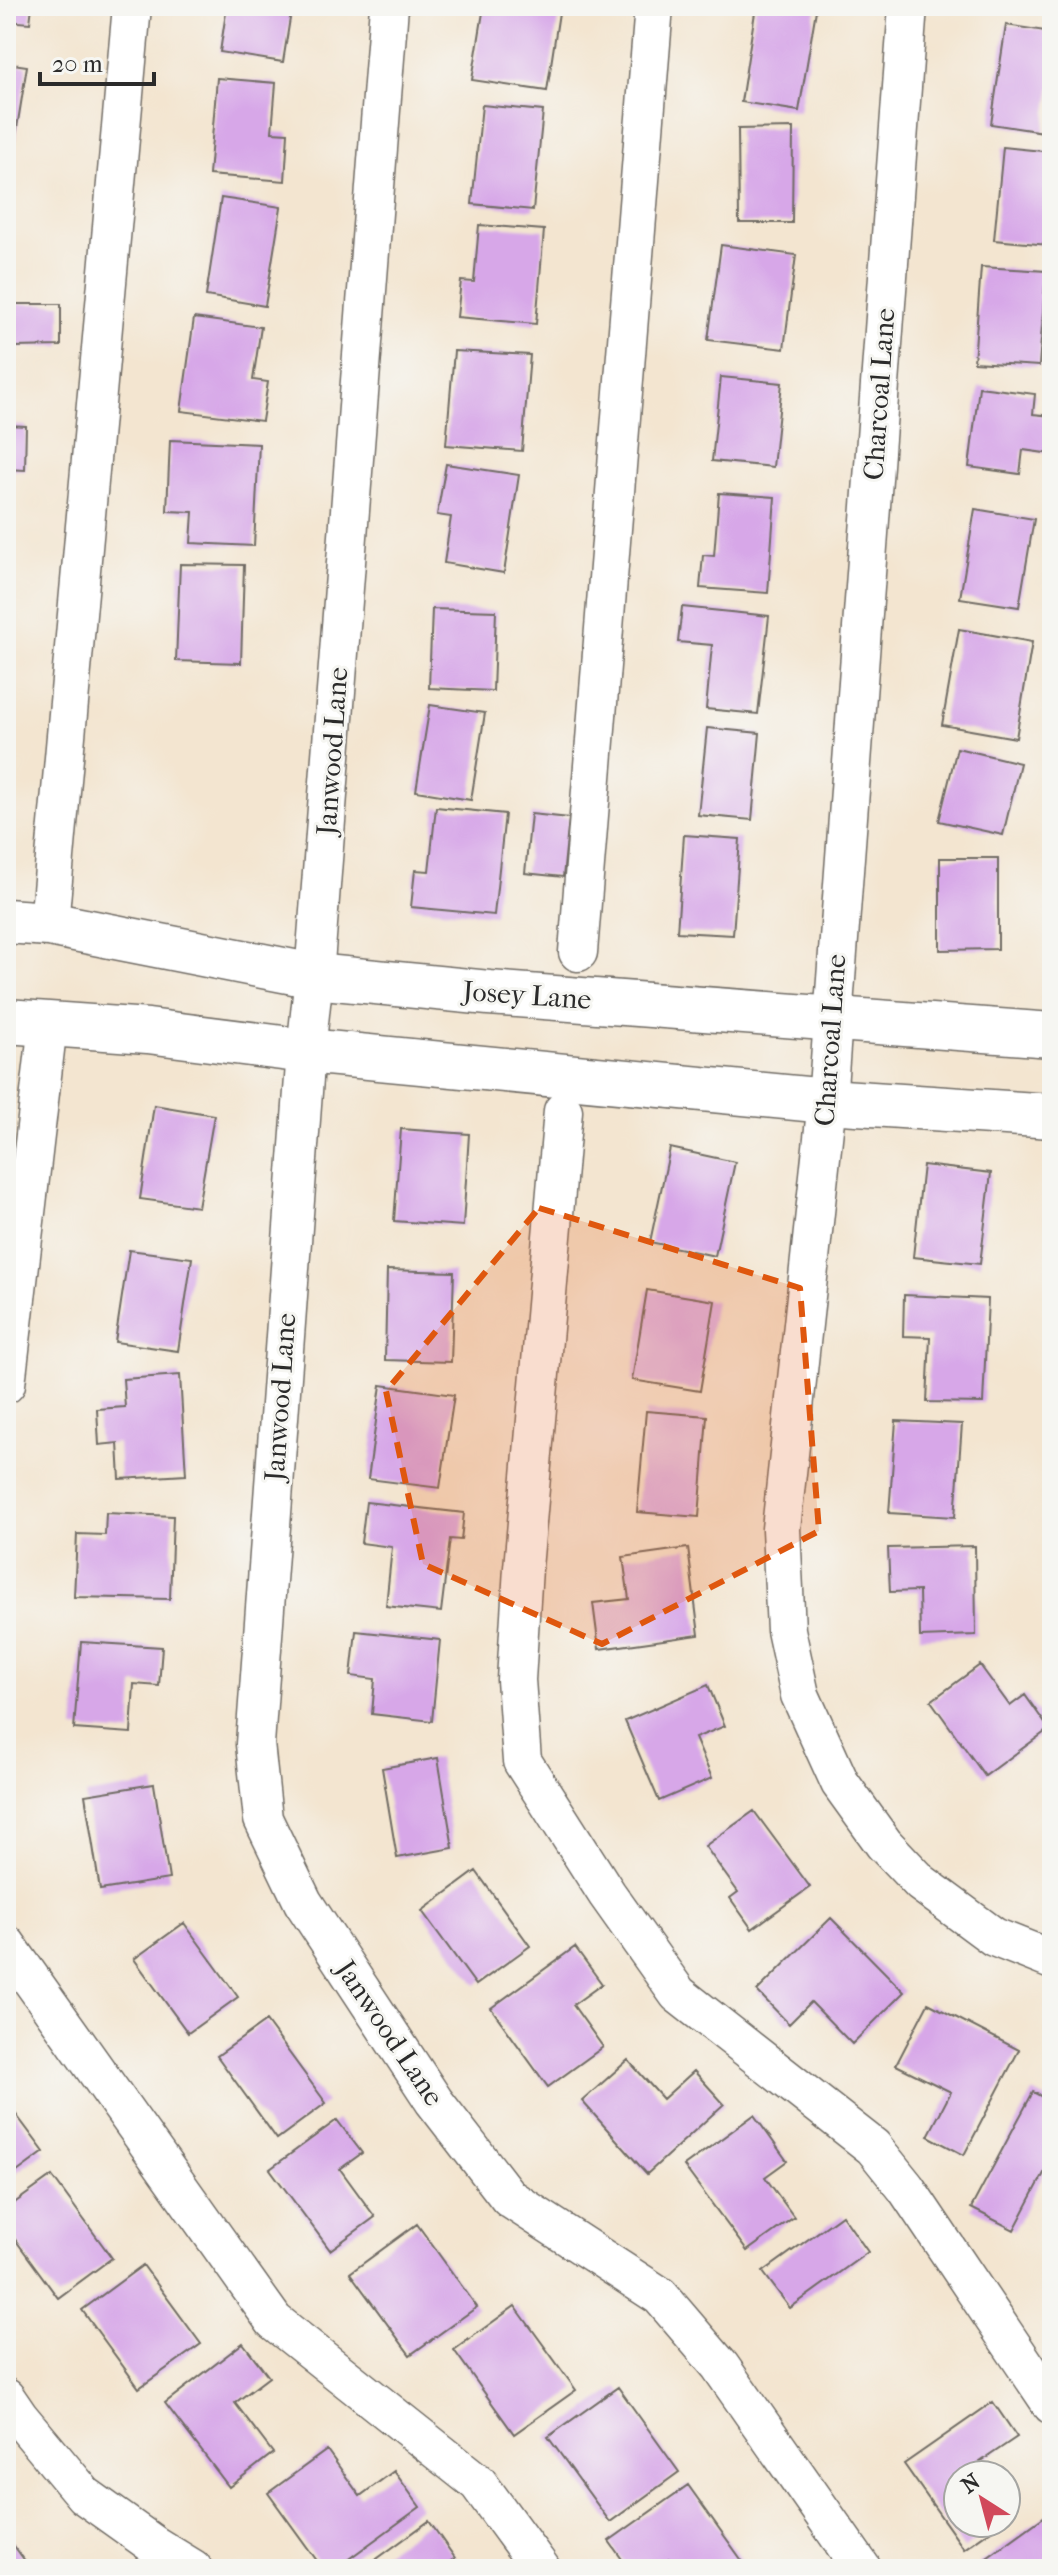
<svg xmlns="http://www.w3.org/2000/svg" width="1058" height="2575" font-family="'IM FELL French Canon',serif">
<rect width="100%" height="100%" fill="#f6f6f2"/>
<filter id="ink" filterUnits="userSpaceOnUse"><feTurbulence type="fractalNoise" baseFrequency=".0125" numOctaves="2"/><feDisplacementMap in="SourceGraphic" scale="16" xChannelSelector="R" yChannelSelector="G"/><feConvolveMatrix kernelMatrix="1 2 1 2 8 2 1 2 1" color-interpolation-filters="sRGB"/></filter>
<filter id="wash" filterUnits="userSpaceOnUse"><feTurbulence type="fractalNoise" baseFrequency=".006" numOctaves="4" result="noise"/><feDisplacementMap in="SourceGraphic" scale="32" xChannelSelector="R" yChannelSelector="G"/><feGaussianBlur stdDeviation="1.8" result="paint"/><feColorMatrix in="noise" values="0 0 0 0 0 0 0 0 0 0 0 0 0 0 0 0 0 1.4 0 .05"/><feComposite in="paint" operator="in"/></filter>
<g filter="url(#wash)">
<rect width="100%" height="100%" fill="#f3e5d0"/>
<g id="blocks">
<path fill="#d7a7e8" d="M6 6H32L30 23 6 21Z
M227 6H292L283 62 220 52Z
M484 6H560L547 91 472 80Z
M756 6H791L816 10 799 111 741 102Z
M1006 25 1052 32V76L1044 132 991 124Z
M6 63 27 66 12 159 6 158Z
M217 78 276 83 272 132 288 133 285 181 209 175Z
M482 105 543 111 533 210 472 204Z
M793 128 792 223H739L738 129Z
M1003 147 1052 152V213L1049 245 994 240Z
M6 182 12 183 8 215H6Z
M221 198 281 207 265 306 206 296Z
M479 225 544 230 536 324 457 317 461 281 474 282Z
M721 245 796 255 784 349 708 340Z
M981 267 1046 271 1039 366 974 362Z
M15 304H61V346L15 347Z
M194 318 261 327 253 380 268 382 262 421 181 411Z
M454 351 530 355 522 451 446 445Z
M721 377 782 383 773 467 712 461Z
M979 387 1035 394 1033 414 1052 416V454L1023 450 1020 474 969 467Z
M6 425 26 426 25 470 6 469Z
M170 440 259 444 254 546 191 543 193 512 167 511Z
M446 464 519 475 504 573 444 563 451 517 437 515Z
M719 493 775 497 768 593 700 588 703 555 714 556Z
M975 509 1034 519 1019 607 960 598Z
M180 564 244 565 241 663 176 661Z
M682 607 769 616 758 714 706 709 712 645 678 642Z
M432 609 496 611 493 691 429 688Z
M959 629 1032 642 1016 738 942 725Z
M430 705 485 713 471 800 416 791Z
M707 728 760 733 752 820 698 815Z
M957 748 1020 763 1003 835 939 821Z
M436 807 505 814 494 915 411 907 415 870 429 871Z
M531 814 569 818 563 877 525 873Z
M684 835 740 839 733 935 677 932Z
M940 858H998V949L940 950Z
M154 1105 214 1115 198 1207 140 1199Z
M401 1129 469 1134 463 1226 394 1221Z
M670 1148 735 1162 715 1256 650 1242Z
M923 1165 991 1173 980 1264 913 1257Z
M129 1250 192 1258 178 1351 115 1342Z
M387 1270 454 1272 451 1362 385 1360Z
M647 1290 715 1301 700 1391 632 1380Z
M904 1295 988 1299 983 1403 927 1402 930 1337 903 1336Z
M180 1375 186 1475 120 1479 118 1443 99 1445 97 1409 125 1407 123 1379Z
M381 1385 454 1395 440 1488 368 1479Z
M646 1411 707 1416 699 1517 637 1512Z
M896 1421 962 1424 955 1517 889 1513Z
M366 1502 464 1513 461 1540 450 1539 441 1612 386 1606 392 1547 361 1543Z
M106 1513 173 1516 170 1599 74 1597 77 1534 105 1535Z
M975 1546 976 1635 920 1637 919 1591 890 1592 888 1548Z
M688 1548 699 1635 599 1649 593 1603 629 1599 623 1557Z
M356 1631 440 1640 432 1721 372 1714 375 1679 351 1676Z
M81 1642 162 1647 159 1686 134 1684 131 1733 74 1729Z
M980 1665 1010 1706 1025 1695 1049 1729 985 1776 931 1701Z
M708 1685 725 1726 695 1738 712 1778 659 1801 625 1721Z
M438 1758 453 1848 397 1858 382 1768Z
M154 1784 169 1879 100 1890 85 1795Z
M754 1811 810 1887 752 1929 730 1898 738 1892 705 1846Z
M476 1871 530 1946 476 1985 422 1911Z
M831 1918 904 1992 852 2044 811 2002 789 2024 757 1991Z
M184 1923 238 1997 188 2033 134 1959Z
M575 1947 602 1984 573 2005 603 2047 548 2087 491 2008Z
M928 2003 1019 2050 964 2155 928 2136 951 2092 896 2065Z
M266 2021 326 2103 277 2139 217 2056Z
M628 2060 663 2099 694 2071 724 2104 647 2174 582 2101Z
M1033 2092 1052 2102V2158L1014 2230 971 2208Z
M6 2101 44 2152 6 2180Z
M754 2115 787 2161 765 2177 794 2217 747 2251 684 2166Z
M337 2120 362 2153 340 2169 375 2217 330 2250 270 2169Z
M52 2176 112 2258 58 2298 6 2227V2209Z
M842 2215 868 2252 790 2308 763 2272Z
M417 2224 477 2307 410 2355 350 2273Z
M143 2265 201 2344 139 2388 82 2310Z
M515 2306 576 2390 514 2434 454 2350Z
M243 2343 269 2377 235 2403 273 2453 229 2487 165 2403Z
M618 2387 679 2472 610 2522 548 2437Z
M993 2402 1017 2437 980 2462 988 2475H958V2523H1001L964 2549 904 2464Z
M327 2450 360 2496 394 2471 420 2507 335 2569H323L268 2493Z
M688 2485 748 2569H676L669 2559 654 2569H629L609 2541Z
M1052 2511V2569H985L980 2563Z
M429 2521 455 2558 440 2569H363Z
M6 2535 31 2569H6Z"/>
</g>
</g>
<g filter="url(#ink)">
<use href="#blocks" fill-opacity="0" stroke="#716c65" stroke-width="2"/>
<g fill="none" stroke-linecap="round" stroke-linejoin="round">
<g stroke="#716c65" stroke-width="41">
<path id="minor" d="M389 6 314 976 306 1051 255 1744 263 1819 303 1902 434 2101 509 2198 660 2296 720 2366 862 2569
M908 6 827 1101 781 1529 786 1630 800 1695 840 1783 884 1844 921 1883 994 1937 1052 1960
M49 924 132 6
M578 952 654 6
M563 1111 523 1568 516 1680 522 1761 607 1894 678 1994 873 2147 906 2188 1052 2405
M6 1384 48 1024
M6 1944 274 2321 478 2483 541 2569
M6 2398 19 2417 84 2495 154 2545 193 2569"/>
</g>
<g stroke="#716c65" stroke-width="47">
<path id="major" d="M6 921 49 924 314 976 489 993 1052 1035
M6 1021 148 1031 306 1051 827 1101 1052 1116"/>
</g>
<use href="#minor" stroke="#fff" stroke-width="38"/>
<use href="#major" stroke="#fff" stroke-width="44"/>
</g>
</g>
<path fill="#df570e" fill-opacity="0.2" stroke="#df570e" stroke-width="6" stroke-dasharray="16 10" stroke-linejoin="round" d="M539 1208 800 1288 819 1531 602 1644 423 1564 386 1391Z"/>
<g text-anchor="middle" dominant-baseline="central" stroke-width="6" stroke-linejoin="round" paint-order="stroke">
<g font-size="28" fill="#2b2b2b" stroke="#f6f6f2">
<text transform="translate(879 394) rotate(-86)">Charcoal Lane</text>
<text transform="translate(332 751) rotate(-86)">Janwood Lane</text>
<text transform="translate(527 995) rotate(4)">Josey Lane</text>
<text transform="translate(830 1040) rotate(-86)">Charcoal Lane</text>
<text transform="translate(280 1397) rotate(-86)">Janwood Lane</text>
<text transform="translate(390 2033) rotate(56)">Janwood Lane</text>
</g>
</g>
<rect width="1058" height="2575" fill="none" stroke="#f6f6f2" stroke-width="32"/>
<g transform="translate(982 2499) rotate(324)"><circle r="38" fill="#f6f6f2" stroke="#a5a5a2" stroke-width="2"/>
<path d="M0-6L14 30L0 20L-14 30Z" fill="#d1495b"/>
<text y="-12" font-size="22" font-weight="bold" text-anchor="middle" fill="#2b2b2b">N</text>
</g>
<path d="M40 72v12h114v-12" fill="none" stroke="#2b2b2b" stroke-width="4"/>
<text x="52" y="72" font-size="24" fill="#2b2b2b" stroke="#f6f6f2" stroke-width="6" paint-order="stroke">20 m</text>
</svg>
